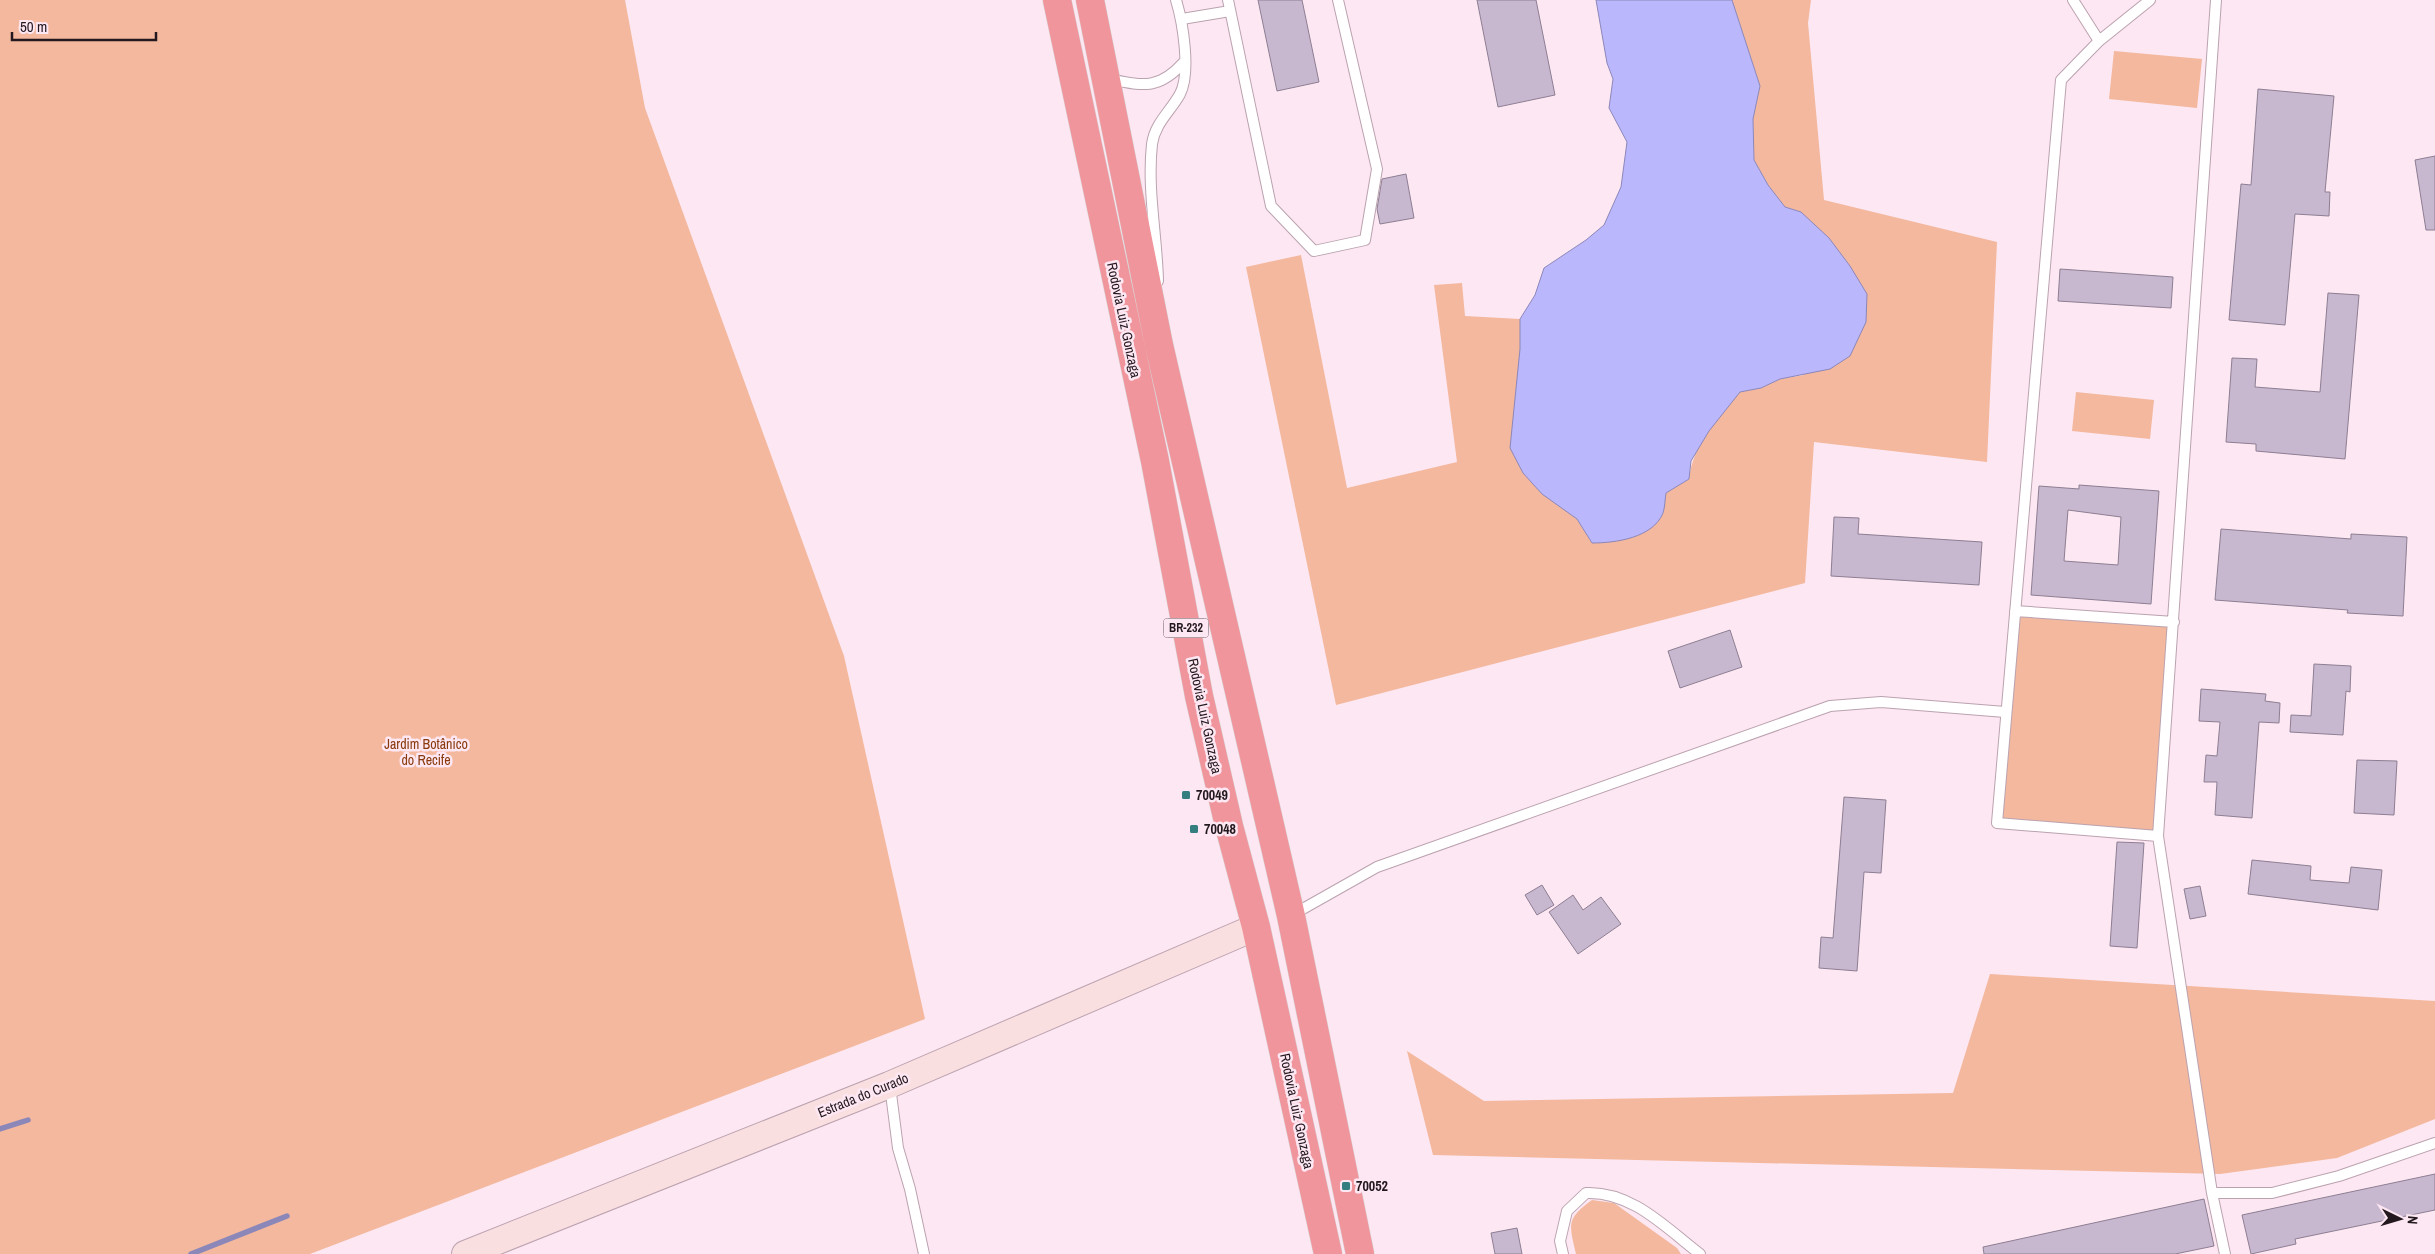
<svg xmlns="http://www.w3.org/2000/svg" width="2435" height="1254" font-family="'Archivo Narrow',sans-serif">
<rect width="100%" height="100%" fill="#fde7f2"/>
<path fill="#f3b89e" d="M0,0H625L645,108L844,656L925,1019L310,1254H0Z
M1732,0H1811L1808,23L1824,200L1997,242L1987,462L1814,442L1805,583L1336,705L1246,267L1301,255L1347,488L1457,462L1434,285L1462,283L1465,316L1520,319V349L1563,507L1577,519L1592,543L1663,514L1666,493L1689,479C1693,445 1717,416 1740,392L1761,388L1780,379L1804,375L1801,212L1785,207L1768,185L1754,160L1753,119L1760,86Z
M2114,51L2202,59L2197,108L2109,99Z
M2076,392L2154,400L2150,439L2072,431Z
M2015,611L2174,622L2158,836L1997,823Z
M1990,974L2435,1001V1119L2337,1158L2220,1174L1433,1155L1407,1051L1484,1101L1953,1093Z
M1592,1200L1614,1203L1677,1248L1681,1254H1576C1569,1224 1566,1219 1592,1200Z"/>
<path fill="#bab7fc" stroke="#8c87b9" d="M1596,0H1732L1760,86L1753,119L1754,160L1768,185L1785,207L1801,212L1829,238L1850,266L1867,294L1866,322L1850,356L1830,369L1780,379L1761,388L1740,392L1709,431L1691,461L1689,479L1666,493C1665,499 1665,507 1663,513C1653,538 1615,543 1592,543L1577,519L1542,494L1523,473L1510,448L1520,349V319L1535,295L1544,268L1586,240L1604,225L1621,187L1627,142L1609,108L1613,79L1607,63Z"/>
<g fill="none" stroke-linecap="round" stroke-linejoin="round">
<path stroke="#8c87b9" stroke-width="5.5" d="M0,1129L28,1120
M191,1254L287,1216"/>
</g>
<path fill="#c8b8cf" stroke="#8d7e93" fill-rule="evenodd" d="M1258,0H1302L1319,82L1277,91Z
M1477,0H1536L1555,95L1498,107Z
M2258,89L2334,96L2325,192H2330L2329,216L2295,214L2285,325L2229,320L2241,184L2251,185Z
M2435,156V230H2426L2415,160Z
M1406,174L1414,218L1380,224L1377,209L1382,179Z
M2060,269L2173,277L2171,308L2058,301Z
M2328,293L2359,295L2345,459L2256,451V444L2226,442L2232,358L2257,359L2255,387L2320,392Z
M2079,485L2159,491L2151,604L2031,595L2039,486L2079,489ZM2068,510L2121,517L2118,565L2064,561Z
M1834,517L1859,518L1858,534L1982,542L1979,585L1831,576Z
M2221,529L2351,539V534L2407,537L2403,616L2347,613L2348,610L2215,600Z
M1730,630L1742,667L1680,688L1668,651Z
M2314,664L2351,666L2350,692L2346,691L2343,735L2290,732L2291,715L2311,716Z
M2201,689L2266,694L2265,701L2280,703L2279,723L2259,722L2252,818L2215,815L2217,782H2204L2206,755L2217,756L2220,722L2199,721Z
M2357,760L2397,761L2394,815L2354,813Z
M1844,797L1886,800L1881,873L1864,872L1857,971L1819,968L1821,937L1833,938Z
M2117,842L2144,843L2137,948L2110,946Z
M2252,860L2311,866L2310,880L2349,883L2351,867L2382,870L2378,910L2248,894Z
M1542,885L1554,905L1537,915L1525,895Z
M2200,886L2206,916L2190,919L2184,889Z
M1573,895L1583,910L1601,897L1621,924L1578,954L1549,912Z
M2435,1174V1210L2295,1239L2296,1244L2251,1254L2242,1215Z
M2204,1199L2214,1246L2175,1254H1984L1983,1247Z
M1517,1228L1522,1254H1495L1491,1233Z"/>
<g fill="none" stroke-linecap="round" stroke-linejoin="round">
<defs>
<path id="lane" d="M1228,0L1271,206L1314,251L1365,240L1377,169L1338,0
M2073,0L2099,41
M2150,0L2099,41L2061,80L1997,823L2158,836L2216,0
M1182,19L1230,11
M1109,79C1144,86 1159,90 1184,62
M1158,281C1157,236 1147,190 1152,144C1155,123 1170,112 1180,94C1191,73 1183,23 1176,0
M2015,611L2174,622
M2158,836L2212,1193L2225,1254
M1292,915L1377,867L1830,706L1881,702L2005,712
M890,1086L898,1148L910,1189L924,1254
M2212,1193H2272L2339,1176L2435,1143
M1563,1254L1560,1241L1567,1211L1586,1193C1632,1191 1666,1228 1700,1254"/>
<path id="secondary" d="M465,1254L889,1085L1256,927"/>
<path id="highway" d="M1057,0L1155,461L1199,696L1229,826L1256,927L1328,1254
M1090,0L1159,345L1291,916L1360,1254"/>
</defs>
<use href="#lane" stroke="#bba2af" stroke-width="12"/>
<use href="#secondary" stroke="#bba2af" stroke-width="28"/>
<use href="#highway" stroke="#d7d5d6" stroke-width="29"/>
<use href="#lane" stroke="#fff" stroke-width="10"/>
<use href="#secondary" stroke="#fadfe1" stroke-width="26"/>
<use href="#highway" stroke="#f0959c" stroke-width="28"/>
</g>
<g fill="#357e80" stroke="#fde7f2" stroke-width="2">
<rect x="1181" y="790" width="10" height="10" rx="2.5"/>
<rect x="1189" y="824" width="10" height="10" rx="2.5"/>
<rect x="1341" y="1181" width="10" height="10" rx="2.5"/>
</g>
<g text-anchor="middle" stroke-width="5" stroke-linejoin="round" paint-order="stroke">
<rect fill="#fde7f2" stroke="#64565d" stroke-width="1" x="1163.5" y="618.5" width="45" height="19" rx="4"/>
<g font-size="12" font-weight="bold" fill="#22181d">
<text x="1186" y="632">BR-232</text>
</g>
<g font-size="14" fill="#22181d" stroke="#fde7f2">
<text transform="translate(1124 320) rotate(78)" y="5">Rodovia Luiz Gonzaga</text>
<text transform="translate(1205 716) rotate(78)" y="5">Rodovia Luiz Gonzaga</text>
<text transform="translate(863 1095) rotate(-22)" y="5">Estrada do Curado</text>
<text transform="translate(1297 1111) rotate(78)" y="5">Rodovia Luiz Gonzaga</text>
</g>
<g font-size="14" fill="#89390b" stroke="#fde7f2">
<text x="426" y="749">Jardim Botânico<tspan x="426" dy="16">do Recife</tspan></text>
</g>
<g font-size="14" font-weight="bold" fill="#22181d" stroke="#fde7f2" text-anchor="start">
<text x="1196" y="800">70049</text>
<text x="1204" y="834">70048</text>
<text x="1356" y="1191">70052</text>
</g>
</g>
<g transform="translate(2400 1219) rotate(95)" stroke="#fde7f2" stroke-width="4" paint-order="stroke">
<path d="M0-4L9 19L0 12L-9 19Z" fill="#22181d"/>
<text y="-8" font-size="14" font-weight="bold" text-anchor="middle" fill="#22181d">N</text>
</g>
<path d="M12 32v8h144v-8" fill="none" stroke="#22181d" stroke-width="2.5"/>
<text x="20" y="32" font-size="15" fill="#22181d" stroke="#fde7f2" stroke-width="4" paint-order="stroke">50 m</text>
</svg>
